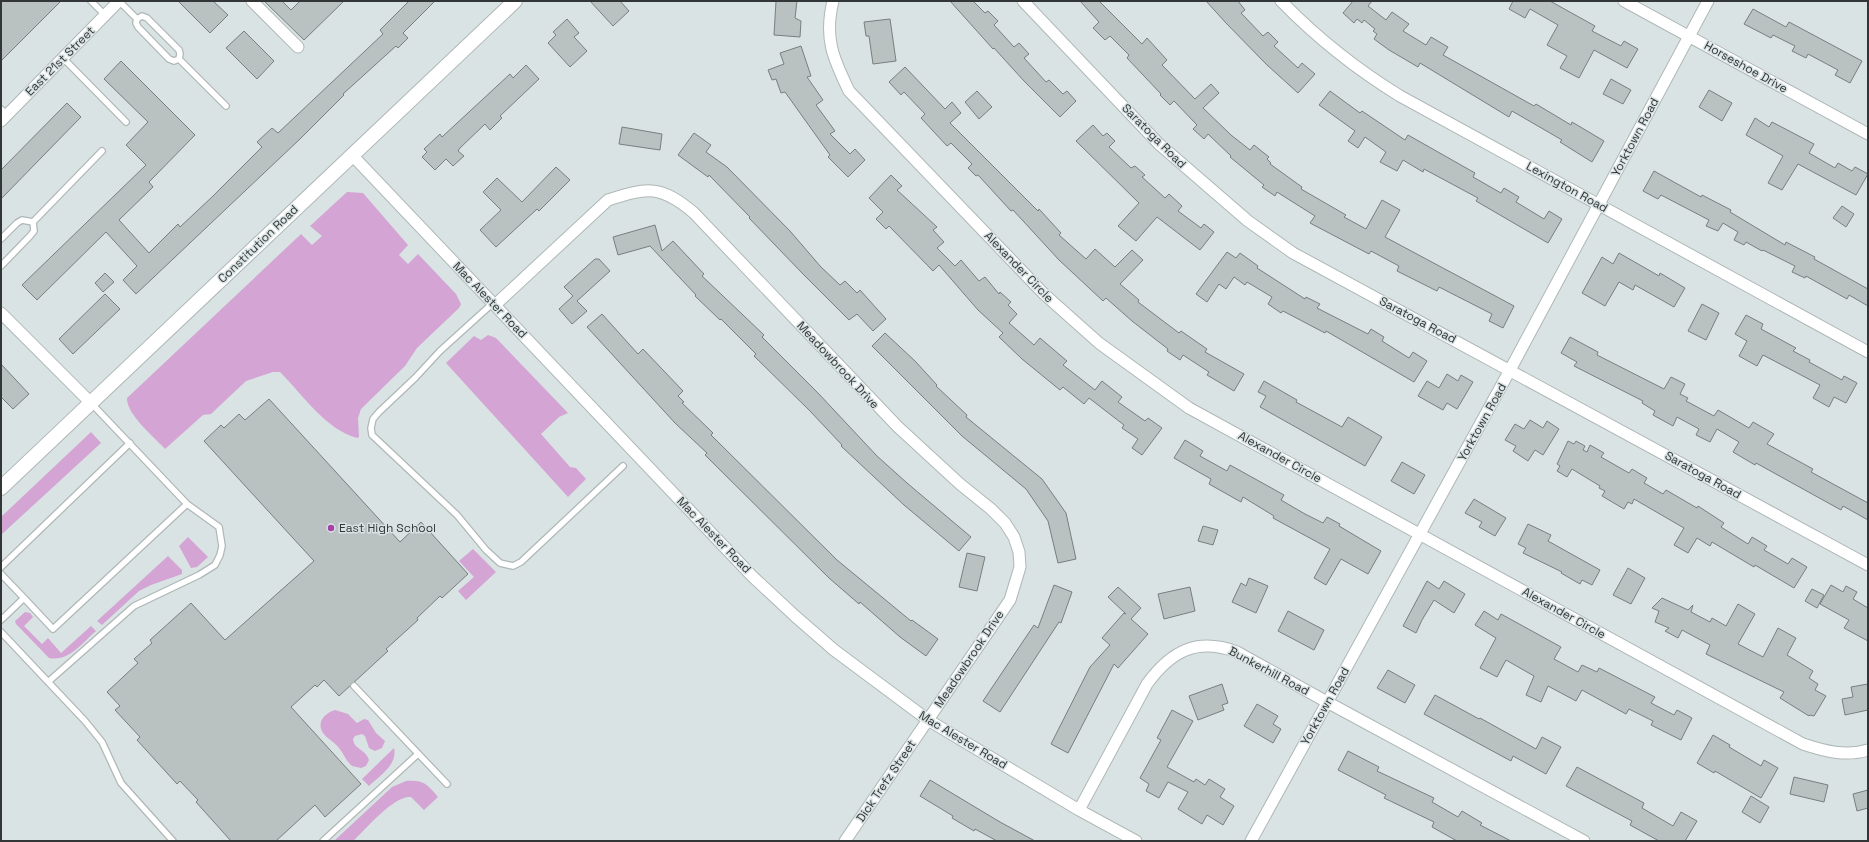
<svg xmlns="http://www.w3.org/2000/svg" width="1869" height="842" font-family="'Space Grotesk',sans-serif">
<rect width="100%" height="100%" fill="#dae3e3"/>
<path fill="#d3a4d4" d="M347,192L363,193L408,245L399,255L408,264L418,254L456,294L461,304L459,308L417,348L405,366L361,409L358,418L359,437L357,438C325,429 303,395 280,372H273L246,381L211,414L203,415L165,449C154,437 126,414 127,398L301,234L312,245L322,236L310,226Z
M488,335L496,338L568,413L559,417L541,434L570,467L576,468L586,479L568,497L446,363L474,336L481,340Z
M91,432L101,443L1,535V517Z
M188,537L208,557L197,567L191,568L179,546Z
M473,549L496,572L466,600L458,591L474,577L459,561Z
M168,556L182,570V574L151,585L139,591L102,625L97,621Z
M25,612L30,613L33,617L24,626L42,644L48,638L61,653L91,626L96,631C82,643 69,662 49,658L16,624L15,621Z
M335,710L348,714L357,723L364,719L368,720L376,733L385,741L382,748L375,751L369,748L365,736L362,734L355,736L353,739C354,750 366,749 369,760L366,766L361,768L352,766C346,761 344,754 339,748C335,742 327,739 323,733C316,722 325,713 335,710Z
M394,748C398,765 379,776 369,786L362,779Z
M406,781C424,780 427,784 438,797L424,810L411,797C394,795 366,829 353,841H334L392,787Z"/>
<path fill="#b9c2c1" stroke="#777f7f" d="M1,1H61L1,61Z
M178,1H213L228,15L210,33Z
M264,1H282L291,10L300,1H344L304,40Z
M409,1H435L403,33L408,38L398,48L396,46L343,94L344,95L300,139L136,294L123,280L137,266L106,232L37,300L22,285L146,165L126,145L148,122L104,79L121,61L195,135L149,182L153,187L119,220L149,253L178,224L180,227L212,197L262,147L257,142L272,128L278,133L383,34L380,30Z
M590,1H620L629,11L613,26Z
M776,1H797L795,18L801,21L800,37L774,35Z
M950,1H973L985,13L988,11L998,21L994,25L1014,47L1019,43L1029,54L1024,58L1046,82L1049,80L1063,94L1067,91L1076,101L1060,117L1024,81L994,48L993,49Z
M1080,1H1099L1142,44L1147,38L1167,60L1162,65L1195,99L1211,84L1219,93L1203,108L1231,135L1250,150L1254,145L1269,157L1267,159L1271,163L1270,164L1302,187L1301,189L1346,215L1344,217L1366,229L1382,200L1400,210L1385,237L1514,306L1503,328L1489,321L1492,314L1439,287L1437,291L1397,271L1399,266L1371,251L1369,254L1310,223L1315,216L1277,192L1275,196L1262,187L1264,185L1230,157L1231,156L1208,134L1204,139L1193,129L1197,125L1174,101L1170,105L1160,95L1161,94L1127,58L1129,55L1110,36L1105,40L1093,28L1099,22Z
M1206,1H1238L1245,10L1241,13L1263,36L1268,32L1278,42L1274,46L1298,68L1302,63L1315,74L1298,93L1266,64L1226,23Z
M1353,1H1372L1368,6L1386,20L1392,12L1409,24L1403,31L1426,45L1431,37L1448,47L1443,55L1534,106L1536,104L1571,125L1572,122L1604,141L1592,162L1560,142L1562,140L1512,111L1509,117L1420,63L1418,67L1389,50L1374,39L1377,34L1373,31L1375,29L1364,20L1362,23L1357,19L1354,23L1343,13Z
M1513,1H1550L1595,26L1592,31L1621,46L1624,41L1638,49L1627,68L1594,50L1579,78L1560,68L1567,56L1547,45L1558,25L1530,9L1525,18L1509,9Z
M1753,9L1786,27L1789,22L1862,61L1850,83L1835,75L1838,70L1808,54L1806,58L1792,51L1795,46L1773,35L1771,38L1744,24Z
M567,19L579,33L574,37L587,51L570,67L548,43L556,35L553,32Z
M890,19L896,61L873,64L869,36H866L864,22Z
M244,31L274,61L257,79L226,48Z
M801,46L811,76L807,77L823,100L816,105L835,131L830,134L850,154L855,149L865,160L848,177L828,157L830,155L785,92L781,93L776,79L772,80L768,70L784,64L780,53Z
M526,65L539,79L500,116L502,118L490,130L485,124L460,148L458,151L464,156L453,166L446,159L435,170L422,157L427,152L424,149L440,134L442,137L510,74L513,78Z
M905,67L945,109L952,102L961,113L950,123L1038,211L1039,209L1061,233L1059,235L1086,259L1095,249L1115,267L1132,250L1143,260L1120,284L1139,300L1138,302L1179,333L1181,331L1207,349L1205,352L1244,374L1234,391L1207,375L1209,372L1183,355L1180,360L1167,351L1168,349L1132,321L1106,298L1103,301L1059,260L1013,210L1011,211L978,175L976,176L968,168L972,164L951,143L947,146L921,118L925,114L904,92L901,95L889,82Z
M1611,79L1631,90L1623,104L1603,94Z
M1709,90L1732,103L1722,121L1699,107Z
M977,91L992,107L979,119L965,102Z
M1330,91L1360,113L1362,111L1405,140L1408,135L1475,173L1473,177L1501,193L1504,188L1519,197L1516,202L1544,219L1549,211L1562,219L1548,243L1476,201L1478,198L1424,169L1423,172L1403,160L1397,171L1380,162L1386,152L1365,137L1358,148L1348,141L1355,131L1319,105Z
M67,103L81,117L1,199V170Z
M1755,118L1769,127L1772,122L1814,144L1809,153L1835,168L1838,163L1852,171L1855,167L1868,174L1856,195L1798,164L1782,190L1768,183L1783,156L1746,135Z
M1093,125L1103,136L1107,133L1115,141L1109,147L1131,168L1135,166L1145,175L1142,177L1165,198L1169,194L1182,206L1178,211L1201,228L1204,224L1214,232L1200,250L1157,217L1136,241L1118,226L1139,203L1076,141Z
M622,127L662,134L660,150L619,144Z
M694,133L711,145L706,152L727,167L790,231L821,267L840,285L845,281L857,293L860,290L886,319L873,331L857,314L849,320L803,274L749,218L750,217L709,175L708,177L678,155Z
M556,167L570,180L539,211L537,209L496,247L480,230L501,210L483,192L497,178L522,202Z
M1654,171L1701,197L1702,195L1731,210L1730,212L1785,245L1786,242L1815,257L1814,259L1868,289V306L1849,295L1847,299L1806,276L1805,278L1792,272L1795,266L1763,250L1762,251L1746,242L1744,245L1734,240L1738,232L1723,223L1718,231L1706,226L1709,220L1661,195L1658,199L1643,191Z
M891,175L902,186L897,190L937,227L933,230L944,242L937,248L955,266L961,260L979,281L985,277L999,294L1000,292L1011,302L1008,305L1017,314L1009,323L1034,345L1040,338L1067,361L1063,365L1095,390L1102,381L1122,397L1118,402L1145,421L1148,418L1162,428L1142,455L1132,448L1138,439L1122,428L1124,425L1089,398L1084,404L1063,387L1060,390L1022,359L999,337L1003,333L978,310L939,265L933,271L889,226L886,229L876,219L883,212L869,198Z
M1842,206L1854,214L1846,227L1833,218Z
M655,225L662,251L673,241L704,274L702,276L764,335L762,337L818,393L877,456L907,483L971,537L959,551L904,505L841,446L842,445L810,411L754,356L756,354L721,319L720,320L695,296L696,295L650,246L618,255L613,237Z
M1227,252L1236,258L1240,253L1258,266L1257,268L1305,299L1306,297L1320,304L1317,308L1368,334L1371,329L1384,337L1382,341L1409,358L1413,352L1427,361L1414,382L1326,331L1325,333L1283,311L1281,313L1268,304L1272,297L1247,282L1245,285L1234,277L1226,289L1219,284L1207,302L1196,294Z
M1619,253L1659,276L1660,273L1685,288L1674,307L1635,285L1633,290L1619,282L1605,306L1582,293L1602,257L1613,264Z
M595,259H599L610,271L577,301L587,311L572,324L559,309L573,296L564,287Z
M105,273L114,282L103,292L95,283Z
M105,294L120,309L73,354L59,339Z
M1702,304L1719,313L1706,340L1688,331Z
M602,314L638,354L643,349L683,391L678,396L684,402L682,403L713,433L711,435L837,560L911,621L912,620L938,639L926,656L900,637L860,602L859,604L829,578L705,455L707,453L675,423L587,327Z
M1746,315L1763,324L1761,329L1796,348L1793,351L1810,360L1809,362L1842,380L1844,376L1857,383L1846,403L1834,397L1829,407L1813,398L1820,385L1763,355L1757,366L1739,356L1747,341L1735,334Z
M885,333L915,361L937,385L936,386L967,415L966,417L1042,479L1066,513L1076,559L1058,563L1048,521L1026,489L962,436L872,346Z
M1570,337L1598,352L1597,355L1664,389L1671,377L1685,384L1680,394L1688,398L1686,401L1714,416L1718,410L1749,428L1753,422L1774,434L1767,444L1813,469L1811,472L1868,503V520L1843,506L1841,510L1756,463L1755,465L1733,452L1739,442L1717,429L1710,442L1696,435L1699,429L1677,417L1673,426L1653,415L1655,411L1642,403L1643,401L1574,366L1577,362L1561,353Z
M1,364L29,394L13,409L1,397Z
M1447,374L1458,381L1461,375L1473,382L1457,409L1447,403L1443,410L1418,396L1427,381L1439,388Z
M1264,381L1297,400L1296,402L1342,427L1348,417L1382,437L1365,466L1260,407L1266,396L1258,392Z
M269,399L400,542L421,522L468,574L442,598L440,596L417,618L418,620L386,649L388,651L339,696L324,680L317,687L315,685L291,707L361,784L325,817L315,805L276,841H231L196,802L198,800L180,781L177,784L137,740L140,737L115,710L120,706L107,692L138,663L134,659L152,643L150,640L191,603L225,640L314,561L204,441L221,425L224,428L239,414L245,420Z
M1530,420L1543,428L1547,421L1559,429L1543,455L1535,450L1528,461L1513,451L1516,446L1505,440L1515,424L1524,429Z
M1185,440L1203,451L1200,456L1227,471L1230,465L1284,495L1281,500L1305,514L1323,523L1327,517L1340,524L1339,526L1381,551L1368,574L1341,559L1326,585L1314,578L1330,549L1273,518L1274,516L1243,497L1241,502L1209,484L1211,479L1174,458Z
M1568,441L1574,444L1576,441L1585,446L1583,450L1587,452L1590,445L1604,453L1601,457L1629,473L1632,469L1647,478L1644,483L1663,494L1666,490L1697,508L1698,506L1724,523L1721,527L1748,544L1752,537L1767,546L1764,550L1788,564L1792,558L1807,567L1794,588L1755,565L1754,567L1712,542L1710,546L1697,538L1688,553L1674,545L1684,528L1634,499L1632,504L1628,502L1624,509L1602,496L1605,491L1599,488L1600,486L1572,469L1567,477L1557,471L1560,466L1557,464Z
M1402,462L1425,475L1414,494L1391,481Z
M1474,499L1506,518L1495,536L1479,527L1482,522L1465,513Z
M1528,524L1551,535L1548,541L1600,570L1592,585L1582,580L1580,584L1561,573L1562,572L1523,553L1526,548L1518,544Z
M1203,526L1218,530L1213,545L1198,541Z
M967,553L985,557L977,591L959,587Z
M1628,568L1645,578L1631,604L1613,595Z
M1249,578L1268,586L1256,613L1232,602L1241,583L1246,586Z
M1427,581L1439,589L1444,581L1465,594L1454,613L1434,600L1422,620L1416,633L1403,626Z
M1054,585L1072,592L1061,623L1059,622L1000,712L983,701L1034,625L1038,628Z
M1831,585L1843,592L1846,586L1857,592L1853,599L1868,608V641L1844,628L1849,620L1820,604Z
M1118,587L1141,608L1131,619L1148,634L1118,668L1114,664L1068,753L1051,744L1090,667L1110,645L1102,638L1124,613L1126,614L1108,597Z
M1190,587L1195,611L1164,619L1158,594Z
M1812,589L1824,595L1817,608L1805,601Z
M1662,598L1688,610L1693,605L1691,612L1710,622L1712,618L1726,626L1738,604L1755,614L1738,644L1763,657L1778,628L1796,638L1787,655L1813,671L1809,678L1818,684L1815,690L1826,696L1814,716L1810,715L1809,716L1780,698L1784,692L1706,654L1710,645L1682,630L1678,638L1665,631L1669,628L1655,622L1659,611L1652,608Z
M1288,611L1324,630L1314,650L1278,631Z
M1484,611L1498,620L1501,614L1561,647L1554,659L1578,672L1582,665L1597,672L1599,668L1655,697L1651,703L1674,715L1677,710L1692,718L1681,740L1651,725L1653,721L1629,709L1626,714L1582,690L1576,701L1548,686L1541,702L1526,695L1534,676L1506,660L1497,677L1480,668L1496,638L1475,625Z
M1388,670L1415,685L1405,703L1377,688Z
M1222,684L1228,703L1222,705L1224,710L1198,720L1189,696Z
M1868,684V710L1845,715L1842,699L1853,697L1851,687Z
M1435,695L1479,719L1480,718L1536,749L1542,737L1561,747L1546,774L1513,756L1511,761L1424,714Z
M1257,704L1278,716L1273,724L1281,729L1273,743L1244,726Z
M1172,710L1193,721L1167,767L1194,782L1196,779L1205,785L1209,779L1225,789L1220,797L1234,806L1223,825L1207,815L1202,824L1178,809L1188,792L1168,782L1159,798L1146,791L1149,784L1140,778L1161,740L1157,738Z
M1713,735L1730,745L1729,747L1761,766L1764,760L1778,768L1761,798L1715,771L1714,773L1697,763Z
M1348,751L1379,767L1377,771L1434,798L1432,802L1458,817L1462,811L1482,823L1480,825L1511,841H1457L1432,827L1434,822L1384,798L1386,795L1338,770Z
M1577,767L1644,803L1642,808L1673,826L1681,812L1697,821L1685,841H1659L1630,825L1632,821L1566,786Z
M1794,777L1828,785L1824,802L1790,794Z
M930,780L1000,822L1035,841H997L975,829L974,831L952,818L953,816L920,796Z
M1868,790V808L1857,811L1853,794Z
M1751,796L1769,807L1760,823L1742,812Z"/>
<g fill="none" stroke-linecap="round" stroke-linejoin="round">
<defs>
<path id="service" d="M91,1L105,15
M119,1L137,19
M137,19L142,16L147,18L179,50L180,54L179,59
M137,19L136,23L138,27L169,59L174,61L179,59
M63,58L126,122
M179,59L226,106
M1,109L7,115
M33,222L102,151
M1,239L17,223L22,220L33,222
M1,266L30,236L34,231L33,222
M493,303L440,351L415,378L379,412L373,419L371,428L372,435L457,515L486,550L500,563L513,566L521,562L623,466
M1,567L130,443
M1,574L24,598
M1,620L24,598L53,629L187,504L91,403
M1,632L85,721L102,742L121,783L173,841
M48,682L134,606L199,575L215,565L220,555L222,546L219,527L187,504
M354,686L447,784
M323,841L418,754"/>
<path id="minor" d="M252,1L298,47
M833,1C824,38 833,58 849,91L1044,294L1099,343L1189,408L1803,744C1824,751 1846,757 1868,750
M1023,1L1159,144L1248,221L1293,253L1868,565
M1281,1C1317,38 1356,69 1400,96L1868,352
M1624,1L1868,134
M1,121L119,1
M352,155L752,576L795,616L834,650L928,720L1079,810L1136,841
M495,305L608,200C648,187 661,185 694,213L898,427L960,484L991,509L1005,523L1014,537L1019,552L1020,567L1010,600L845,841
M1,313L91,403
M1079,810L1147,684C1171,651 1197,637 1237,652L1327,702L1584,841
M1251,841L1510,370L1708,1"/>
<path id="tertiary" d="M1,488L515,1"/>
</defs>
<use href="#service" stroke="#afb7b7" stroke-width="8"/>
<use href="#minor" stroke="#afb7b7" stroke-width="13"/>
<use href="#tertiary" stroke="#afb7b7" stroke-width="16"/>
<use href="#service" stroke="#fff" stroke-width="5.5"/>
<use href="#minor" stroke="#fff" stroke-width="11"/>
<use href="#tertiary" stroke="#fff" stroke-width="14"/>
</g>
<circle fill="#a442a9" stroke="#dae3e3" stroke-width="1.5" cx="331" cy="528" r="4"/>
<g text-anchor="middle" stroke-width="3" stroke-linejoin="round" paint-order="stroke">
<g font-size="12" fill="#323636" stroke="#dae3e3">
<text transform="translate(60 61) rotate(-45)" y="4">East 21st Street</text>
<text transform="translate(1746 67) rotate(29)" y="4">Horseshoe Drive</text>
<text transform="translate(1154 136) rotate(45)" y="4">Saratoga Road</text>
<text transform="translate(1635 137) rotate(-62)" y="4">Yorktown Road</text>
<text transform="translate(1567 187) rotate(29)" y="4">Lexington Road</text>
<text transform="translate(258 244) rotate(-44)" y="4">Constitution Road</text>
<text transform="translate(1019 267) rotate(46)" y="4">Alexander Circle</text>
<text transform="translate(490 300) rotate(46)" y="4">Mac Alester Road</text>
<text transform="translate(1418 320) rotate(28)" y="4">Saratoga Road</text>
<text transform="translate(838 365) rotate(47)" y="4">Meadowbrook Drive</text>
<text transform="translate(1482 422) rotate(-61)" y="4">Yorktown Road</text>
<text transform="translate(1280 457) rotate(29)" y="4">Alexander Circle</text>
<text transform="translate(1703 475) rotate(29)" y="4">Saratoga Road</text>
<text transform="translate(714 535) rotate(46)" y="4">Mac Alester Road</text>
<text transform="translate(1564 613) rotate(29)" y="4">Alexander Circle</text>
<text transform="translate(969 659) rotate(-56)" y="4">Meadowbrook Drive</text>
<text transform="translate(1269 671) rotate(28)" y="4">Bunkerhill Road</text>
<text transform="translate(1325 706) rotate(-61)" y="4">Yorktown Road</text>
<text transform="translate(963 740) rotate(31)" y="4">Mac Alester Road</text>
<text transform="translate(886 781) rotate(-56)" y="4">Dick Trefz Street</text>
</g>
<g font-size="12" fill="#323636" stroke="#dae3e3" text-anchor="start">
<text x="339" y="532">East High School</text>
</g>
</g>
<rect width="1869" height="842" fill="none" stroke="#323636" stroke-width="4"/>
</svg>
